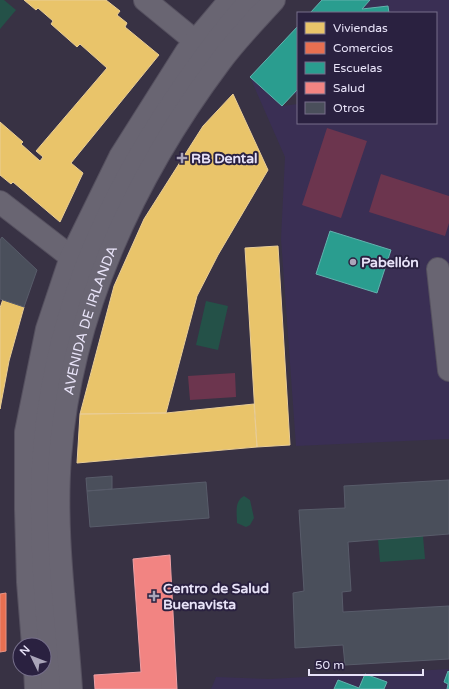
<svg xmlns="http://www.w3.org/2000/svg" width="449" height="689" font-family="'Varela Round',sans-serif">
<rect width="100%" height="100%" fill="#383244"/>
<path fill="#3a2f54" d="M322,0H449V439L296,446L281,239L285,157L250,77L298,26V95L293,94L282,106L298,104V123H436V13H310Z
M449,669V689H211L216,677L270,679Z"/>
<path fill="#6c354e" d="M327,128L367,141L341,218L302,205Z
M381,174L449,196V223L445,236L369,212Z
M235,373L236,397L190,400L188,376Z"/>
<path fill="#245148" d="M0,0H4L16,10L0,29Z
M206,301L228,306L218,350L196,345Z
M244,496L250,500L254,518L250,525L246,527L237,523C237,514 234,501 244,496Z
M423,536L425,559L380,562L378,539Z"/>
<path fill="#e9c46a" stroke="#e9cd95" d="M24,0H106L120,11L117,15L127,23L125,27L159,55L71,163L83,173L60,222L13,182L11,184L0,175V122L23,142L21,144L40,161L43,157L36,151L107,68L80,44L77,47L51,24L53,21L38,8L36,10Z
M233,94L268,170L218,255L197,296L166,413L80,414L114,286L144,219L203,126Z
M278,246L290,445L257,447L245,248Z
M3,299L24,307L9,361L0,409V308Z
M254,404L257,447L77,463L80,414L166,413Z"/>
<path fill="#e76f51" stroke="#e79283" d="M6,593V651L0,652V594Z"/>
<path fill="#2a9d8f" stroke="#63b2ae" d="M322,0H370L362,9L388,6L389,13H310Z
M298,26V89L282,106L250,77Z
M330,231L391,250L377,293L316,274Z
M448,671L449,672V689H447L448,684L444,682Z
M365,674L387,682L384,689H334L338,680L359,688Z"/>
<path fill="#f28482" stroke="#efa0a5" d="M170,555L177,689H95L94,675L141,672L133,559Z"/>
<path fill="#4a4f5b" stroke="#585c6a" d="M2,237L37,270L24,307L0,299V240Z
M112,476V489L87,491L86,478Z
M449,480V534L348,542L351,591L342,592L343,612L449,606V659L345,665L343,645L295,648L293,593L304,591L299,510L345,508L344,486Z
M206,482L209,518L90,527L87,491Z"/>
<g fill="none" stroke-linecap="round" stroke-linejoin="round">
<defs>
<g id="minor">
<path d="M145,0L195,41"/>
<path d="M0,202L71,257"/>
<path d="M438,269L449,370"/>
<path d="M33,645L28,582L26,509V432L47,329L71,257L120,157L187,51L230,0"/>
<path d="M35,669L36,689"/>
<path d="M53,689C47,615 39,540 43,465C51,329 100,210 176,98C199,64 223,30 251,0"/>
<path id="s1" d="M71,689C66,612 54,534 60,457C71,313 134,177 220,62C236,40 256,20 274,0"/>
</g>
</defs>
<use href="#minor" stroke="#55505f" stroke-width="24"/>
<use href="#minor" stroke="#696572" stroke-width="22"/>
</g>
<g fill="#aaa5b9" stroke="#2a2140" stroke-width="1.5">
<path d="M180 152h4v4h4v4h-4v4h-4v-4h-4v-4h4z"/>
<circle cx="353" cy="262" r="4"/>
<path d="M152 590h4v4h4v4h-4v4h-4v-4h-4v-4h4z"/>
</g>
<g text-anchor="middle" stroke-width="4" stroke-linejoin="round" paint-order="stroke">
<g font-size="14" font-weight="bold" fill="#e8e3f8" stroke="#2a2140" text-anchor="start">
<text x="191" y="163">RB Dental</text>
<text x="361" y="267">Pabellón</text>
<text x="163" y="593">Centro de Salud<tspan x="163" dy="16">Buenavista</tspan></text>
</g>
<g font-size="14" fill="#e8e3f8" stroke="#2a2140">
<text dy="5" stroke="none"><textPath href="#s1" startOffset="373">AVENIDA DE IRLANDA</textPath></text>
</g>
</g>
<rect x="297" y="12" width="140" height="112" fill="#2a2140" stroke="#766f8a"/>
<rect x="305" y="22" width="20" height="12" fill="#e9c46a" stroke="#766f8a"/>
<text x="333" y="32" font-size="12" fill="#e8e3f8">Viviendas</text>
<rect x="305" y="42" width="20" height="12" fill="#e76f51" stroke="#766f8a"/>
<text x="333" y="52" font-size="12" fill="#e8e3f8">Comercios</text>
<rect x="305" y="62" width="20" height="12" fill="#2a9d8f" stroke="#766f8a"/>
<text x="333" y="72" font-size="12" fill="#e8e3f8">Escuelas</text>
<rect x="305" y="82" width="20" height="12" fill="#f28482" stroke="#766f8a"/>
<text x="333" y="92" font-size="12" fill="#e8e3f8">Salud</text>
<rect x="305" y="102" width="20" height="12" fill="#4a4f5b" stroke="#766f8a"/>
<text x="333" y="112" font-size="12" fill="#e8e3f8">Otros</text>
<g transform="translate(32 657) rotate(313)"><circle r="19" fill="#2a2140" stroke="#766f8a"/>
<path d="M0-3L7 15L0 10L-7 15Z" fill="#aaa5b9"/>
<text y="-6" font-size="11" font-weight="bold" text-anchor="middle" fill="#e8e3f8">N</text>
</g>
<path d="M309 669v6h114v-6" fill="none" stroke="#e8e3f8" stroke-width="2"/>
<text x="315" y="669" font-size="12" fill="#e8e3f8" stroke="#2a2140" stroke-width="3" paint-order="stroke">50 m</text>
</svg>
